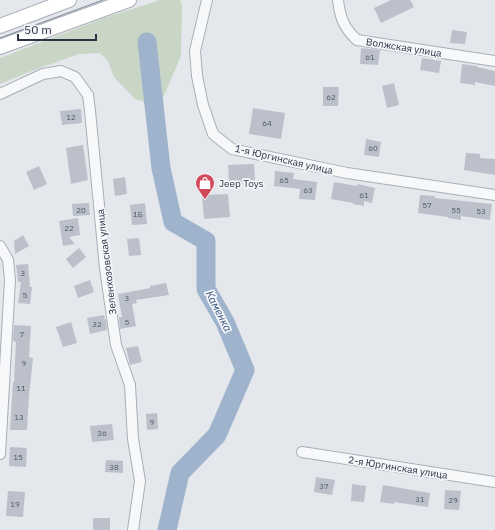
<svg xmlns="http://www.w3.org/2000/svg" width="495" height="530" font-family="'IBM Plex Sans',sans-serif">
<rect width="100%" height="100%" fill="#e4e7ec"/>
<path fill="#c9d6c5" d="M160,0H180L182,4L181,56L162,100L149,103L135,99L114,77L108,61L100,53L79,54L34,70L0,84V58L104,18Z"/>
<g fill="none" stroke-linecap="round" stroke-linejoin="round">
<path stroke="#9fb4cc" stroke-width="19" d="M147,42L161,168L173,222L206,241V289L225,322L245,370L217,435L180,473L167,530"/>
</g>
<path fill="#bbc0ca" d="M391,0H410L414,7L381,23L374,8Z
M452,30L467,32L465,44L450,43Z
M361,48L380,50L378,65L360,64Z
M422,58L441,61L439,73L420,70Z
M462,64L477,66V67L495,71V86L475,82V85L460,83Z
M394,83L399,105L387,108L382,86Z
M323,87H339L338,106H323Z
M253,108L285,113L281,139L249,134Z
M81,109L82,123L62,125L60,111Z
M366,139L381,142L379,157L364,155Z
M83,145L88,180L71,184L66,148Z
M466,153L480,154V158L495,159V175L464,170Z
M254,164L255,182L229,184L228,165Z
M39,166L47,184L34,190L26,172Z
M275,171L294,173L293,179L317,182L315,200L299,199L300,189L274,186Z
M125,177L127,194L115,196L113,179Z
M334,182L357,186V184L375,188L372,203L364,201V206L353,204V203L331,199Z
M228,194L230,217L204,219L202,195Z
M420,195L435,196V198L492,204L490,220L461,216V220L448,218V217L418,213Z
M89,203L90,215L73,216L72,204Z
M145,203L147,224L132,225L130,205Z
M78,218L80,235L69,237L75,244L63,246L59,221Z
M23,235L29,246L15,254L14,241Z
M139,238L141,255L129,256L127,239Z
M79,248L86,257L73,268L66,259Z
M28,264L30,287H32L30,304L18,303L21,282H18L16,265Z
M90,280L94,292L78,298L74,286Z
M166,283L169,295L136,300L137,303L132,304L136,326L120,329L119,317H122L118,294L150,288V286Z
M104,315L105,320H106L107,330L90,334L87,318Z
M71,322L77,343L63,347L56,327Z
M14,325L31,326L29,357L33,358L29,395L27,430H10L13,382H14L16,342L13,341Z
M138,346L142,362L130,365L126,348Z
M157,413L158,429L147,430L146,414Z
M112,424L114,440L92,442L90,426Z
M10,447L27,448L26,467L9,466Z
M106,460L123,461V473L105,472Z
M316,477L335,480L332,495L314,492Z
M352,484L366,486L364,502L351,501Z
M383,485L430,493L428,507L394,502V504L380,502Z
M445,490L461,491L459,510L444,509Z
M8,491L25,492L23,517L6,516Z
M93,518H110V530H93Z"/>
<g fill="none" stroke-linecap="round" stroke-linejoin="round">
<defs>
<path id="minor" d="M207,0L195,51L197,76L203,105L213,134L232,149L347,173L495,195
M338,0C340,18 344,28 357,40L495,61
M0,94L43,74L61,71L75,77L88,95L90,111L105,268L116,345L130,385L133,439L140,481L133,530
M0,246L8,260L10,280L0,454
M302,452L495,482"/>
<path id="secondary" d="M0,26L69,0
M0,47L129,0"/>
</defs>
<use href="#minor" stroke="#a9aeb7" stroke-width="12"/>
<use href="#secondary" stroke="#a9aeb7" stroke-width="16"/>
<use href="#minor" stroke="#f7f8fa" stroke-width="10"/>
<use href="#secondary" stroke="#fff" stroke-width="14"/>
<path stroke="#7d8696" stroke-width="1" d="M0,38L103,0"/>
</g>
<defs>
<symbol id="shop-pin" viewBox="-11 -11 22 30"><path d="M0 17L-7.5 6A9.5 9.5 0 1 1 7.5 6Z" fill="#d1495b" stroke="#f4f6f9"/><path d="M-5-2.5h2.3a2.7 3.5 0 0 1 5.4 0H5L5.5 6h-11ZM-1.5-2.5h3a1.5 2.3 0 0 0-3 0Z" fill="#fff"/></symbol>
</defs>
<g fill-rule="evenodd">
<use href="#shop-pin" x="194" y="172" width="22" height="30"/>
</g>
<g text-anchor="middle" stroke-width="3.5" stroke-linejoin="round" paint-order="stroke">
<g font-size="8" fill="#4f5766">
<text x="370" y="60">61</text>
<text x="331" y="100">62</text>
<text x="71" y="120">12</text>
<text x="267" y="126">64</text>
<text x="373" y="151">60</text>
<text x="284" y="183">65</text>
<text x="308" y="193">63</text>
<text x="364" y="198">61</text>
<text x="427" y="208">57</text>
<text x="81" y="213">20</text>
<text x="456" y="213">55</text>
<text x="481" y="214">53</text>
<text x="138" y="217">1Б</text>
<text x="69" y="231">22</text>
<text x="23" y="276">3</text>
<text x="25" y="298">5</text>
<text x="127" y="301">3</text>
<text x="127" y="325">5</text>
<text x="97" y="327">32</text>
<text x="22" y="337">7</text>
<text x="24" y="366">9</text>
<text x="21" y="391">11</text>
<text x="19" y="420">13</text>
<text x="152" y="425">9</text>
<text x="102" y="436">36</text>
<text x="18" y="460">15</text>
<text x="114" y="470">38</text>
<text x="324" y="489">37</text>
<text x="420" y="502">31</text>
<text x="453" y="503">29</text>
<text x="15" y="507">19</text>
</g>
<g font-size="10" fill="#2b3445" stroke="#f4f6f9">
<text transform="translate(404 47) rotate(9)" y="4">Волжская улица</text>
<text transform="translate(284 159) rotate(13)" y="4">1-я Юргинская улица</text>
<text transform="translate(106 262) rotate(-97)" y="4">Зеленхозовская улица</text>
<text transform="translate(398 467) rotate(9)" y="4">2-я Юргинская улица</text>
</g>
<g font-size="10" fill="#2b3445" stroke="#f4f6f9" text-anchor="start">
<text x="219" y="187">Jeep Toys</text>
</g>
<g font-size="11" font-style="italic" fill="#34527a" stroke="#f4f6f9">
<text transform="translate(219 311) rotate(63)" y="4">Каменка</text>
</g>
</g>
<path d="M18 34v6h78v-6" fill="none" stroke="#2b3445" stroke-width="2"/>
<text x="24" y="34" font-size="12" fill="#2b3445" stroke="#f4f6f9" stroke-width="3" paint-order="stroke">50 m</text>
</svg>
